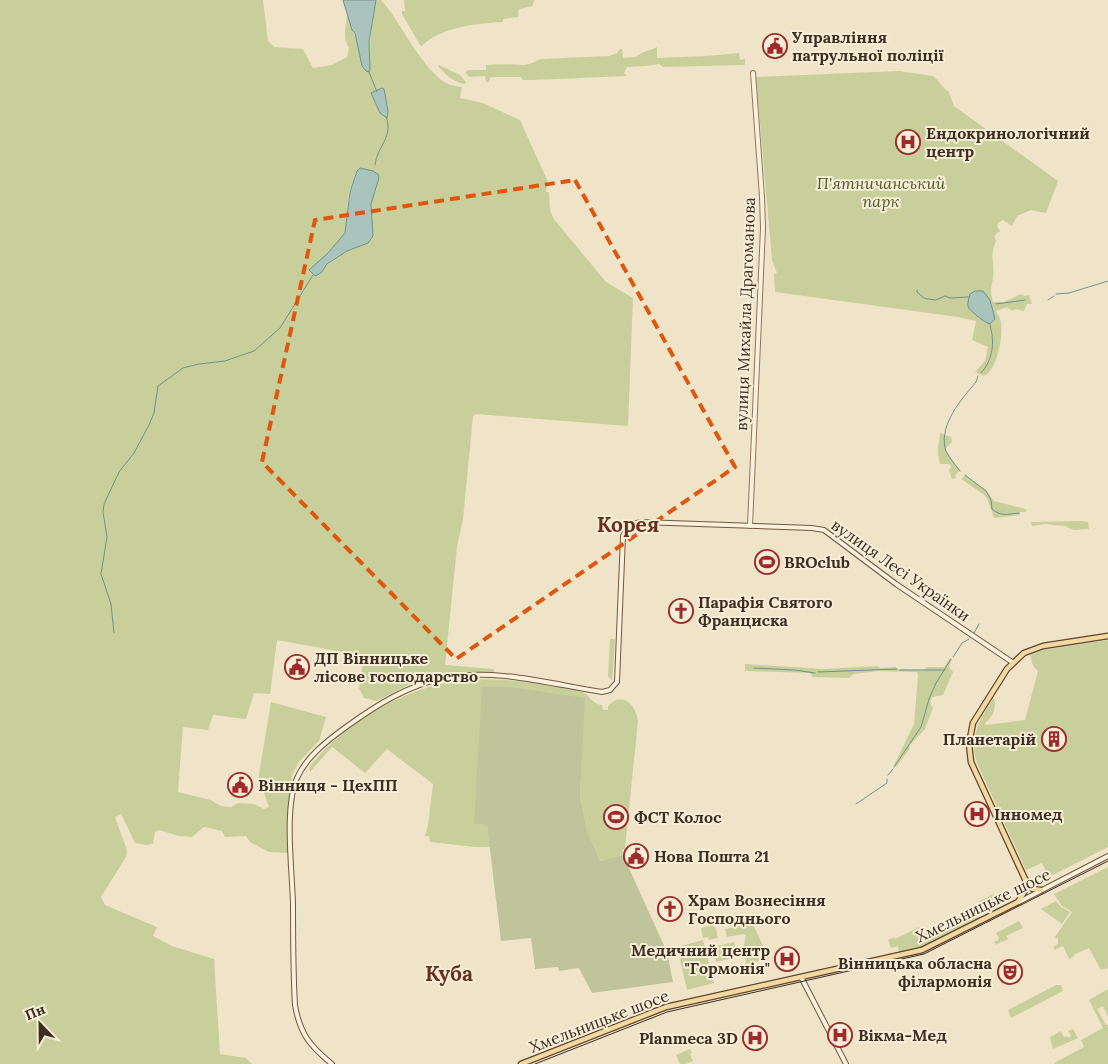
<svg xmlns="http://www.w3.org/2000/svg" width="1108" height="1064" font-family="Lora,serif">
<rect width="100%" height="100%" fill="#f0e4c8"/>
<path fill="#c9cf9b" fill-rule="evenodd" d="M0,0H263L268,41L274,47L303,49L313,68L332,65L347,57L349,48C342,38 346,26 347,15L359,46L362,66L370,69C369,45 371,23 376,0H381C402,23 420,67 446,83C451,86 456,86 462,87L460,98L483,103L520,120L548,182L546,192H549L550,210L553,218L606,282L633,298L628,426L476,414L473,416L463,519L457,547L445,665L494,669V673L445,674V673L412,683L377,701L364,698L359,688L364,656L277,640L270,694L254,693L246,719L213,715L208,730L183,727L178,792L211,800L221,806L231,807L238,803L254,804L264,809L269,807L264,793H260L257,786L271,702L326,717L319,741L298,763L292,775L288,809V853L269,852L250,842L246,836L225,837L222,831L204,827L192,837L179,836L159,830L155,832L153,844L146,845L135,843L121,814L115,817L127,850L126,857L101,897L105,905L157,927L153,936L172,946L214,959L220,1054L246,1058L252,1064H0ZM384,89L387,117L380,113L371,93ZM357,171L379,178L371,204L373,236L358,247L347,251L313,275L310,270L328,253L345,233L349,192Z
M404,0H535L533,2V6L519,9L518,17L503,19V22C479,23 440,27 422,46L420,45L402,14V11H405Z
M657,47V58L706,56L739,53L740,60L745,59V65L663,67L659,64L647,66L627,67L624,73L627,76L532,80H523L521,77H491L488,82H486L485,76L469,77L465,72L468,70H486V65C499,64 511,64 523,65C530,65 535,61 542,59L609,56L617,53L620,49H622L623,58L636,57C642,51 650,51 657,47Z
M439,65L460,75L466,82L465,84C454,83 446,75 438,66Z
M899,71L933,76C940,81 942,88 949,92L954,106L1058,181L1046,213L1031,210L1017,216L1012,226L1003,220L998,223L997,226L1000,231L994,236L996,241C989,256 995,264 993,278C991,289 990,291 993,302H1004L1021,294L1025,296L1029,295L1032,304H1027L1024,311L1015,309L1012,311L1007,307L996,311C998,314 1000,318 1001,322C1003,336 998,369 984,376L975,372L985,361L988,347L972,340L976,321L958,317L775,292L774,274L777,273L772,260L756,77Z
M940,433L951,437L952,442L945,449L960,471L955,475L956,478L952,479L949,470L951,466L949,464H940C936,450 939,446 940,433Z
M965,475L986,490L994,501L1026,509V512H1020V515L994,518L987,498L983,494L961,479Z
M1082,521L1088,522L1089,529L1074,530L1065,526L1045,524L1032,526L1031,522Z
M610,639H615L612,681L608,676Z
M1108,640V847L1049,877L1042,863L1026,870L977,763C969,738 979,720 993,699L995,700C995,710 994,716 985,723L986,725L1025,720L1038,671L1033,666L1030,655L1043,650Z
M950,658L952,660L949,667L953,672L943,695L932,697L930,703L933,708L925,729L910,745L909,750L896,767L894,765L914,724L918,675L917,672L878,671L854,674L849,678L813,677L810,673L745,671V664L824,669L877,666L881,668L896,667L897,669L924,670L927,667H944Z
M468,679C500,679 549,682 580,691C590,694 590,703 602,705L603,710H608V706C610,704 612,702 614,701C628,694 637,711 638,721L625,848L622,850L623,855L600,861L587,830L580,796L584,699L474,824L487,825L490,847H475L430,842L429,836H425L428,825L433,784L387,749L365,773L332,747L310,772L309,767C348,720 406,686 468,679Z
M1108,867V968L1101,970L1089,948L1075,954L1074,956L1069,959L1063,946L1055,950L1053,947L1058,944V939L1055,937L1072,912L1062,906L1054,894Z
M994,894L999,905L984,912L979,901Z
M1056,901L1061,907L1070,912L1062,924L1041,909Z
M976,916L980,918L923,947L899,953L898,946L891,948L888,940L894,937L895,939L919,927L922,935L934,929L937,936Z
M1019,921L1023,928L1006,936L1009,939L1002,942L999,938L1001,942L996,945L994,941H997L999,938L996,933Z
M753,924L769,959L746,964L744,945L746,935L743,934L727,937L725,929Z
M713,925L716,929L718,938L709,940L708,937L703,938L701,928Z
M703,940L714,983L687,990L677,947Z
M734,942L738,957L716,962L713,947Z
M1056,985H1061L1063,991L1011,1018L1008,1010Z
M1108,989V1017L1103,1006L1097,1009L1106,1025H1108V1064H1055L1054,1063L1084,1047L1081,1040L1103,1028L1089,1000Z
M1073,1029L1078,1038L1053,1049L1050,1037L1061,1031L1064,1037L1067,1036L1069,1038L1071,1036L1068,1031Z
M690,1049L692,1053L690,1054L693,1061L686,1064H680L676,1055Z"/>
<path fill="#bfc49a" d="M482,687H510L585,698L580,796L587,830L600,861L623,855L667,952L673,982L592,993L579,968L559,971L558,967L535,969L531,938L501,941L487,825L474,824Z"/>
<path fill="#a9c4bc" stroke="#6f938a" d="M343,0H376L369,42L370,69L369,72L366,71L362,66L355,33L352,30Z
M382,88L384,89L388,111L387,118L380,113L371,93Z
M360,168L373,171L378,174L379,178L371,204L373,236L368,243L347,251L327,264L321,273L315,276L309,270L328,253L345,233L350,192L357,171Z
M975,291H983L990,300L995,319L990,324C984,322 981,319 976,315C967,307 966,308 970,294Z"/>
<g fill="none" stroke-linecap="round" stroke-linejoin="round">
<path stroke="#6f938a" stroke-width="1" d="M369,72L377,92
M375,165C377,146 394,137 386,117
M917,290V292L924,298L928,299L936,300L945,296L950,298L969,297
M1056,294L1069,293L1108,281
M1048,300L1054,296
M996,304L1025,300
M981,373C993,360 995,342 990,325
M960,471C956,465 947,456 945,448C940,423 961,400 976,382L978,376
M965,475L986,491L991,500L992,509C1001,517 1008,514 1019,513
M114,633L111,604L101,574L107,537L103,512L104,504L119,472L134,453L149,425L154,413L158,386L183,368L199,364L225,361L254,351L280,328L313,275
M974,633L979,624
M953,657L962,643L969,639
M754,668L794,670L815,673
M900,670H945
M818,672L897,669
M894,767L921,727L929,699L936,683L951,659
M888,775L893,769
M856,804L887,783V779"/>
<defs>
<path id="tertiary" d="M750,526L763,228L762,197L753,73"/>
<path id="secondary" d="M1019,902L1108,856
M801,977L846,1064
M332,1064C310,1046 300,1034 295,1005C293,971 293,937 293,903C292,869 284,808 297,778C306,757 328,740 346,727C375,706 408,685 444,678C496,668 551,684 602,692L610,690L617,682L623,536L629,525L641,522L812,528L824,530L896,584L1012,662"/>
<path id="primary" d="M1041,890L1033,889L1025,879L971,762L969,744L973,723L1007,669L1024,653L1043,646L1108,636
M521,1064L666,1007L922,950L1018,902L1026,889L1025,879"/>
</defs>
<use href="#tertiary" stroke="#8d765c" stroke-width="6"/>
<use href="#secondary" stroke="#6f573f" stroke-width="6"/>
<use href="#primary" stroke="#5b4430" stroke-width="7"/>
<use href="#tertiary" stroke="#faf1dc" stroke-width="4"/>
<use href="#secondary" stroke="#faf1dc" stroke-width="4"/>
<use href="#primary" stroke="#f3d9a0" stroke-width="4.5"/>
<path stroke="#3d2e20" stroke-width="1" d="M535,1064L667,1012L924,954L1108,861"/>
</g>
<path fill="none" stroke="#df570d" stroke-width="4" stroke-dasharray="10 6" stroke-linejoin="round" d="M575,180L735,467L456,659L262,462L315,220Z"/>
<defs>
<symbol id="civic-ring" viewBox="-11 -11 22 22"><circle r="9.5" fill="#f7eed8" stroke="#9e2a2b" stroke-width="1.5"/><path d="M-.6-6.5H3V-4.5H.6V-3L4-1V1h2V6H-6V1h2V-1L-.6-3ZM-1.2 2.5V6h2.4V2.5Z" fill="#9e2a2b"/></symbol>
<symbol id="hospital-ring" viewBox="-11 -11 22 22"><circle r="9.5" fill="#f7eed8" stroke="#9e2a2b" stroke-width="1.5"/><path d="M-5-5h3v3.5h4V-5h3V5h-3V1.5h-4V5h-3Z" fill="#9e2a2b"/></symbol>
<symbol id="stadium-ring" viewBox="-11 -11 22 22"><circle r="9.5" fill="#f7eed8" stroke="#9e2a2b" stroke-width="1.5"/><path d="M0-5a6.5 5 0 1 0 0 10a6.5 5 0 1 0 0-10ZM-3.5-1.8h7v3.6h-7Z" fill="#9e2a2b"/></symbol>
<symbol id="church-ring" viewBox="-11 -11 22 22"><circle r="9.5" fill="#f7eed8" stroke="#9e2a2b" stroke-width="1.5"/><path d="M-1.2-6h2.4v3.5h3.3v2.4h-3.3V6h-2.4V-.1h-3.3v-2.4h3.3Z" fill="#9e2a2b"/></symbol>
<symbol id="building-ring" viewBox="-11 -11 22 22"><circle r="9.5" fill="#f7eed8" stroke="#9e2a2b" stroke-width="1.5"/><path d="M-4-6H4V6H1V3H-1V6H-4ZM-2.5-4.3h1.7v1.8h-1.7ZM.8-4.3h1.7v1.8H.8ZM-2.5-1h1.7V.8h-1.7ZM.8-1h1.7V.8H.8Z" fill="#9e2a2b"/></symbol>
<symbol id="theatre-ring" viewBox="-11 -11 22 22"><circle r="9.5" fill="#f7eed8" stroke="#9e2a2b" stroke-width="1.5"/><path d="M-5-5.5Q0-4 5-5.5V0Q5 5 0 6Q-5 5-5 0ZM-3.3-2.5H-1v1.5H-3.3ZM1-2.5H3.3v1.5H1ZM-2.8 1Q0 5.5 2.8 1Z" fill="#9e2a2b"/></symbol>
</defs>
<g fill-rule="evenodd">
<use href="#civic-ring" x="761" y="32" width="28" height="28"/>
<use href="#hospital-ring" x="894" y="128" width="28" height="28"/>
<use href="#stadium-ring" x="753" y="548" width="28" height="28"/>
<use href="#church-ring" x="667" y="597" width="28" height="28"/>
<use href="#civic-ring" x="283" y="653" width="28" height="28"/>
<use href="#building-ring" x="1040" y="725" width="28" height="28"/>
<use href="#civic-ring" x="226" y="771" width="28" height="28"/>
<use href="#hospital-ring" x="963" y="800" width="28" height="28"/>
<use href="#stadium-ring" x="602" y="803" width="28" height="28"/>
<use href="#civic-ring" x="622" y="842" width="28" height="28"/>
<use href="#church-ring" x="656" y="895" width="28" height="28"/>
<use href="#hospital-ring" x="773" y="945" width="28" height="28"/>
<use href="#theatre-ring" x="996" y="958" width="28" height="28"/>
<use href="#hospital-ring" x="826" y="1021" width="28" height="28"/>
<use href="#hospital-ring" x="741" y="1024" width="28" height="28"/>
</g>
<g text-anchor="middle" stroke-width="4" stroke-linejoin="round" paint-order="stroke">
<g font-size="16" font-weight="bold" fill="#3d2e20" stroke="#f7eed8" text-anchor="start">
<text x="792" y="43">Управління<tspan x="792" dy="18">патрульної поліції</tspan></text>
<text x="926" y="139">Ендокринологічний<tspan x="926" dy="18">центр</tspan></text>
<text x="784" y="568">BROclub</text>
<text x="698" y="608">Парафія Святого<tspan x="698" dy="18">Франциска</tspan></text>
<text x="314" y="664">ДП Вінницьке<tspan x="314" dy="18">лісове господарство</tspan></text>
<text x="1036" y="745" text-anchor="end">Планетарій</text>
<text x="258" y="791">Вінниця - ЦехПП</text>
<text x="994" y="820">Інномед</text>
<text x="634" y="823">ФСТ Колос</text>
<text x="654" y="862">Нова Пошта 21</text>
<text x="688" y="906">Храм Вознесіння<tspan x="688" dy="18">Господнього</tspan></text>
<text x="770" y="956" text-anchor="end">Медичний центр<tspan x="770" dy="18">"Гормонія"</tspan></text>
<text x="992" y="969" text-anchor="end">Вінницька обласна<tspan x="992" dy="18">філармонія</tspan></text>
<text x="858" y="1041">Вікма-Мед</text>
<text x="738" y="1044" text-anchor="end">Planmeca 3D</text>
</g>
<g font-size="16" font-style="italic" fill="#4d5a26" stroke="#f7eed8">
<text x="881" y="189">П'ятничанський<tspan x="881" dy="18">парк</tspan></text>
</g>
<g font-size="16" fill="#3d2e20" stroke="#f7eed8">
<text transform="translate(745 314) rotate(-88)" y="6">вулиця Михайла Драгоманова</text>
<text transform="translate(901 570) rotate(35)" y="6">вулиця Лесі Українки</text>
<text transform="translate(983 905) rotate(-26)" y="6">Хмельницьке шосе</text>
<text transform="translate(599 1021) rotate(-21)" y="6">Хмельницьке шосе</text>
</g>
<g font-size="21" font-weight="bold" fill="#6b2e1e" stroke="#f7eed8">
<text x="628" y="532">Корея</text>
<text x="449" y="981">Куба</text>
</g>
</g>
<g transform="translate(40 1024) rotate(338)" stroke="#f7eed8" stroke-width="4" paint-order="stroke">
<path d="M0-4L9 19L0 12L-9 19Z" fill="#3d2e20"/>
<text y="-8" font-size="14" font-weight="bold" text-anchor="middle" fill="#3d2e20">Пн</text>
</g>
</svg>
